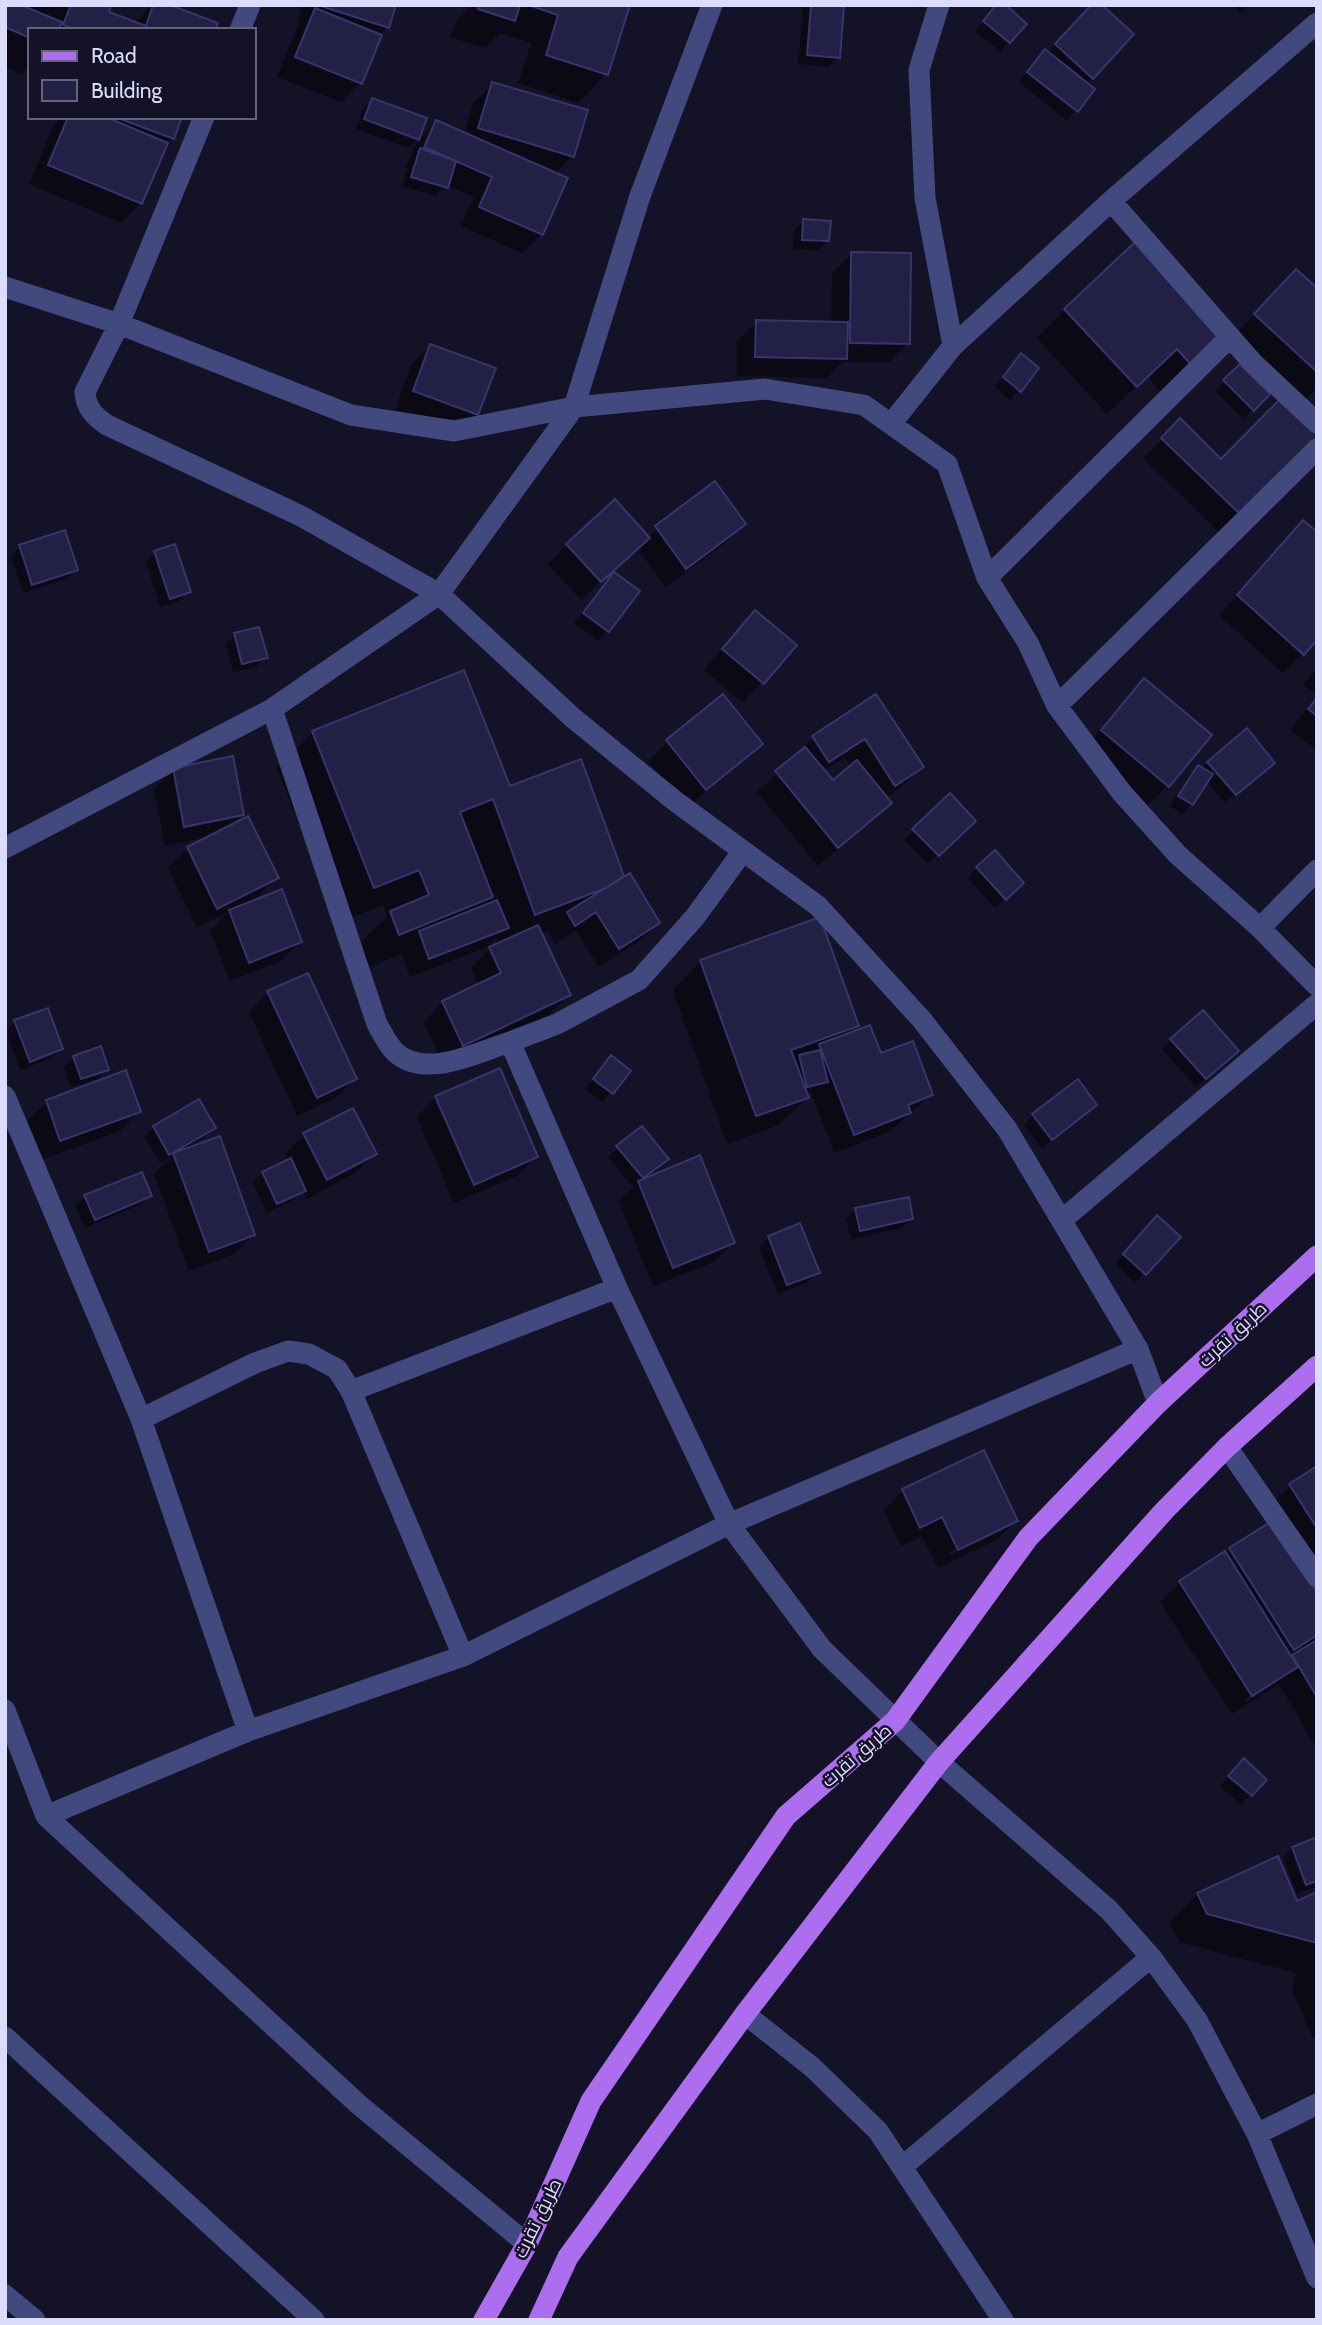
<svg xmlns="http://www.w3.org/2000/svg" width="1322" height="2325" font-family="Cabin,Cairo,sans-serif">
<rect width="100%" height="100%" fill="#131226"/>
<path fill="#0007" fill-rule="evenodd" d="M5,5H110L107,13L134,24L152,5H165L213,30H30V66L22,74L5,67Z
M302,5H394L388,27L380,34L360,83L341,102L277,77L296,29L300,25L297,24Z
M472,5H628L606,74L578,103L518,83L531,43L500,33L485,48L450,37L456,21Z
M803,5H842L838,57L828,67L798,64Z
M1234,5H1249L1241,13Z
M991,12L1025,24L1000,52L975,31Z
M1077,21L1131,34L1086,84L1076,110L1067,120L1019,82L1036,61L1047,53Z
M493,84L572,156L555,174L542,234L522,253L461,226L474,197L447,185L436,196L402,186L408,168L406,167L417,141L437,122L464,134L473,103Z
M372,100L418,139L408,148L356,129L363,109Z
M62,117H180L172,138L165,145L141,203L121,223L29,184L54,125Z
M803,221L828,241L818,250L793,249L794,231Z
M851,254L908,343L889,362H843L826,378L737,376V341L757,322L831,323L832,273Z
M1277,291H1317V388L1306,399L1236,334Z
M1065,310L1222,339L1164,395L1147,376L1107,414L1037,338Z
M431,346L477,414L457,433L395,410L411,365Z
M1012,365L1037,369L1010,400L995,387Z
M1240,366L1267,394L1243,419L1215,391Z
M1180,421L1221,462L1317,431L1223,536L1143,458Z
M714,484L744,524L724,544L666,587L637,548L581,600L548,564L567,545L647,537Z
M1303,522L1317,638L1283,673L1219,615Z
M20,546L76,570L67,579L23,593L11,556Z
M155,553L189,591L179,601L160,607L146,562Z
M615,574L638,592L598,641L574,623Z
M755,612L794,645L743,703L704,670Z
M235,635L266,657L256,667L233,672L226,644Z
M1317,667V695L1303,685Z
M1145,680L1210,735L1167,786L1148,805L1083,751L1125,700Z
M876,696L922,767L902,786L886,797L890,803L871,822L818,866L757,792L795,758L813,737ZM845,757L851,767L833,782L823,771Z
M1317,697V750L1290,730Z
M313,732L509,788L622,876L615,883L658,923L638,942L599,967L576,930L555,944L548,931L541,934L568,995L549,1015L443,1064L424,1022L443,1002L479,986L471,968L490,949L498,945L495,939L487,947L410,977L401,954L363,970L355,948L388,916L383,905L338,923L277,768Z
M667,742L760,743L741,763L686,808L648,761Z
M1208,763L1263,772L1225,803L1206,781L1192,804L1182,814L1170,806L1189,776L1199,767L1202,769Z
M174,770L242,815L231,826L276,878L251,903L300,941L281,961L230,981L210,931L229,912L197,927L168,868L188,848L208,837L165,846L154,789Z
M950,795L973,821L928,864L904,840Z
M977,868L1013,892L995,908L968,878Z
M701,961L857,1025L846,1036L880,1055L931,1095L889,1132L834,1153L811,1092L805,1094L807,1097L778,1125L727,1144L673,990Z
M268,993L355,1079L335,1098L297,1116L249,1012Z
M15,1022L61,1049L52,1058L20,1070L6,1031Z
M1171,1040L1227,1060L1196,1087L1162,1049Z
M74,1057L107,1069L97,1079L71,1087L64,1067Z
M611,1057L629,1071L602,1102L585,1089Z
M125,1073L139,1112L120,1131L41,1160L27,1121L47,1102Z
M436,1097L536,1157L517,1176L454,1203L417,1117Z
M1095,1105L1042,1148L1024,1125L1033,1115Z
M154,1127L214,1128L205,1137L183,1149L253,1235L234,1254L189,1271L154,1174L172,1157L160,1163L145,1137Z
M304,1135L375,1154L355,1173L307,1199L303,1191L294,1200L267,1212L253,1182L263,1173L289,1161L285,1154Z
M618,1148L666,1159L643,1179L733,1242L714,1262L653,1286L619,1201L633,1187L608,1157Z
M141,1174L150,1196L140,1205L85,1228L75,1206L85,1197Z
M856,1210L911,1219L902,1228L851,1239L846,1219Z
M1148,1227L1179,1237L1135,1283L1115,1264Z
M769,1237L817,1272L808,1282L778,1294L759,1247Z
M1317,1468V1577L1270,1505L1290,1486Z
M903,1491L1016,1521L996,1540L938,1568L922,1536L901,1546L884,1510ZM995,1530V1534L950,1555L949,1552Z
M1231,1550L1317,1596V1640L1315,1642H1317V1749L1279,1684L1232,1714L1160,1602L1180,1583ZM1276,1679V1683L1246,1702L1244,1700Z
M1234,1770L1265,1780L1241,1805L1220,1786Z
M1317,1839V1886L1297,1894L1283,1858L1292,1849Z
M1198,1894L1297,1903L1317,1894V2039L1313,2038L1292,1991L1296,1973L1179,1942L1170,1923Z"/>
<path fill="#222045" stroke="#38356e" stroke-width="2" d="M5,5H21L62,22L58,30H30V38L5,27Z
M71,5H111L109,12L146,26L153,5H170L218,23L215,30H76L63,25Z
M318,5H396L389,28Z
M479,5H520L515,21L478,9Z
M528,5H630L608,75L546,55L558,15Z
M811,5H844L840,58L807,55Z
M996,5H1006L1027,24L1010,43L983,21Z
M1091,5H1102L1134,34L1093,79L1055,44Z
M315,8L382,35L362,84L295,57Z
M1045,49L1095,89L1078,112L1027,72Z
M492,82L588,110L574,157L478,128Z
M372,98L427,118L419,140L364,119Z
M68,117H106L168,143L142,204L48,165Z
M115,117H182L174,139Z
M436,120L568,178L543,235L479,207L492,177L424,147Z
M420,148L456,161L448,188L411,177Z
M803,219L831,221L829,241L802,240Z
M1135,242L1224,339L1194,368L1177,349L1137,387L1064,309Z
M851,252L911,253L910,344L850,343Z
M1296,269L1317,288V372L1254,314Z
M756,320L848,322L847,359L755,357Z
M430,344L496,368L478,415L413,391Z
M1021,353L1039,368L1021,392L1003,377Z
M1240,364L1270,394L1254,411L1223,380Z
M1283,396L1317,429V443L1244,518L1161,438L1180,418L1221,459Z
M715,481L746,524L686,569L655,526Z
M615,499L650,538L601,582L566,544Z
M1303,520L1317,532V640L1304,655L1237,595Z
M65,530L78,570L32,585L19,545Z
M175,544L191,592L170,599L154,551Z
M614,572L640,591L609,632L583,613Z
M755,610L797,645L764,684L722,649Z
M259,627L268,658L242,664L234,633Z
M464,670L510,786L581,759L624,876L606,888L535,915L493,799L460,812L493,897L399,935L390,911L429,895L419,870L374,888L312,731Z
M1144,678L1212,735L1169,787L1101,730Z
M723,694L763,744L706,790L666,740Z
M876,694L924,767L895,786L865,739L829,762L812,736Z
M1317,698V716L1308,709Z
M1247,728L1275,763L1236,795L1207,762Z
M805,747L833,780L857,760L892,803L838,848L775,771Z
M233,756L244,815L184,827L173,768Z
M1198,765L1213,774L1193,805L1178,796Z
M950,793L976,821L939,856L912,829Z
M248,816L279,878L217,909L187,847Z
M995,850L1024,883L1006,900L976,867Z
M630,873L660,923L619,949L596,912L575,926L567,912Z
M282,889L302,942L249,963L229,910Z
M497,900L509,928L429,959L419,931Z
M820,917L859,1026L791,1050L809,1098L756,1116L700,960Z
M538,925L571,995L463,1046L442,1001L501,973L489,947Z
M308,973L357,1079L317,1098L267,991Z
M48,1008L63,1049L30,1062L14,1020Z
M1203,1010L1239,1051L1206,1079L1170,1039Z
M870,1025L881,1053L913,1041L933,1095L908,1105L911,1113L854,1135L819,1044Z
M101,1046L109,1070L81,1079L73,1056Z
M820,1050L828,1082L807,1087L799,1055Z
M611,1055L631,1071L613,1094L593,1079Z
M500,1068L538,1157L474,1185L435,1096Z
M126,1070L141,1112L60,1141L46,1100Z
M1078,1079L1097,1105L1052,1140L1032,1114Z
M199,1099L216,1128L169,1155L153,1126Z
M353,1108L377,1154L327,1180L303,1133Z
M642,1126L669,1159L643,1178L616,1146Z
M220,1136L255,1235L209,1252L173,1153Z
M700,1155L735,1243L673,1268L638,1181Z
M291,1158L306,1191L277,1204L262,1172Z
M142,1172L152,1196L95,1220L84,1195Z
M909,1197L913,1219L860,1231L855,1208Z
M1157,1215L1181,1237L1146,1275L1123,1254Z
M800,1223L820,1273L787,1285L768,1236Z
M984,1450L1018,1521L958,1550L942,1517L920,1528L902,1489Z
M1317,1466V1528L1289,1484Z
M1272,1521L1317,1592V1635L1294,1650L1229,1548Z
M1225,1551L1298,1667L1252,1696L1179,1581Z
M1317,1640V1697L1292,1655Z
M1244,1758L1267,1780L1252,1796L1228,1776Z
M1317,1837V1881L1306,1885L1292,1847Z
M1278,1856L1297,1901L1317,1892V1943L1207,1914L1197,1893Z"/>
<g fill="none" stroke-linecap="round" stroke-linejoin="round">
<path stroke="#42497f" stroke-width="21" d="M712,5L640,196L574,407L765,389L864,405L947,464L987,578L1028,643L1057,706L1122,793L1178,855L1260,928L1317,986
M939,5L919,70L925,198L953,346
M240,30L250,5
M1111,201L1253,363L1317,423
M5,287L119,324L351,415L454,431L574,407L439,594L573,718L675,801L818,906L922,1020L1007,1129L1138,1349L1158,1403
M891,424L953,346L1111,201L1317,23
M987,578L1230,337
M1057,706L1317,449
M272,709L377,1024C382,1033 388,1045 395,1052C425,1080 477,1052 510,1042
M5,848L272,709L439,594L301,516L107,425C94,416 86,408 85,392L119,324L204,117
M743,851L695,917L639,980L557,1024L510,1042L617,1288L729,1524L1138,1349
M1260,928L1317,870
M5,1096L141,1419L248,1731
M1062,1220L1317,1004
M351,1391L463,1656
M141,1419L255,1363L288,1351L309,1354L337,1369L351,1391L617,1288
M1227,1447L1317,1577
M5,1710L46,1816L248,1731L463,1656L729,1524L822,1649L939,1762L1109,1910L1151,1957L1197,2020L1257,2134L1317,2278
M46,1816L358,2104L527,2244
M745,2014L812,2067L878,2131L1003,2320
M5,2037L314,2320
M1257,2134L1317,2104
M902,2167L1151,1957
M5,2295L35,2320"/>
<path stroke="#ac6eef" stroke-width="21" d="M484,2320L527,2244L591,2101L786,1816L895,1721L1028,1538L1158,1403L1317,1256
M539,2320L568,2257L745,2014L939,1762L1164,1511L1227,1447L1317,1366"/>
</g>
<g text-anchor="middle" stroke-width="5" stroke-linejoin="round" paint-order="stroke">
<g font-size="19" fill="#dbdcfb" stroke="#131226">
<text transform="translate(1232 1334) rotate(-43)" y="7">طريق تقرت</text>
<text transform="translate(856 1755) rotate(-41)" y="7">طريق تقرت</text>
<text transform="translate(537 2218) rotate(-64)" y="7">طريق تقرت</text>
</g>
</g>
<rect width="1322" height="2325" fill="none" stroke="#dbdcfb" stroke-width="14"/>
<rect x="28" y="28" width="228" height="91" fill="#131226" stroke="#63637b" stroke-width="2"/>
<rect x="42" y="51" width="35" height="10" fill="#ac6eef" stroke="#63637b" stroke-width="2"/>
<text x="91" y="63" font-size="21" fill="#dbdcfb">Road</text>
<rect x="42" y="80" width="35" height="21" fill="#222045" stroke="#63637b" stroke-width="2"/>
<text x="91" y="98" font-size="21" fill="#dbdcfb">Building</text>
</svg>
